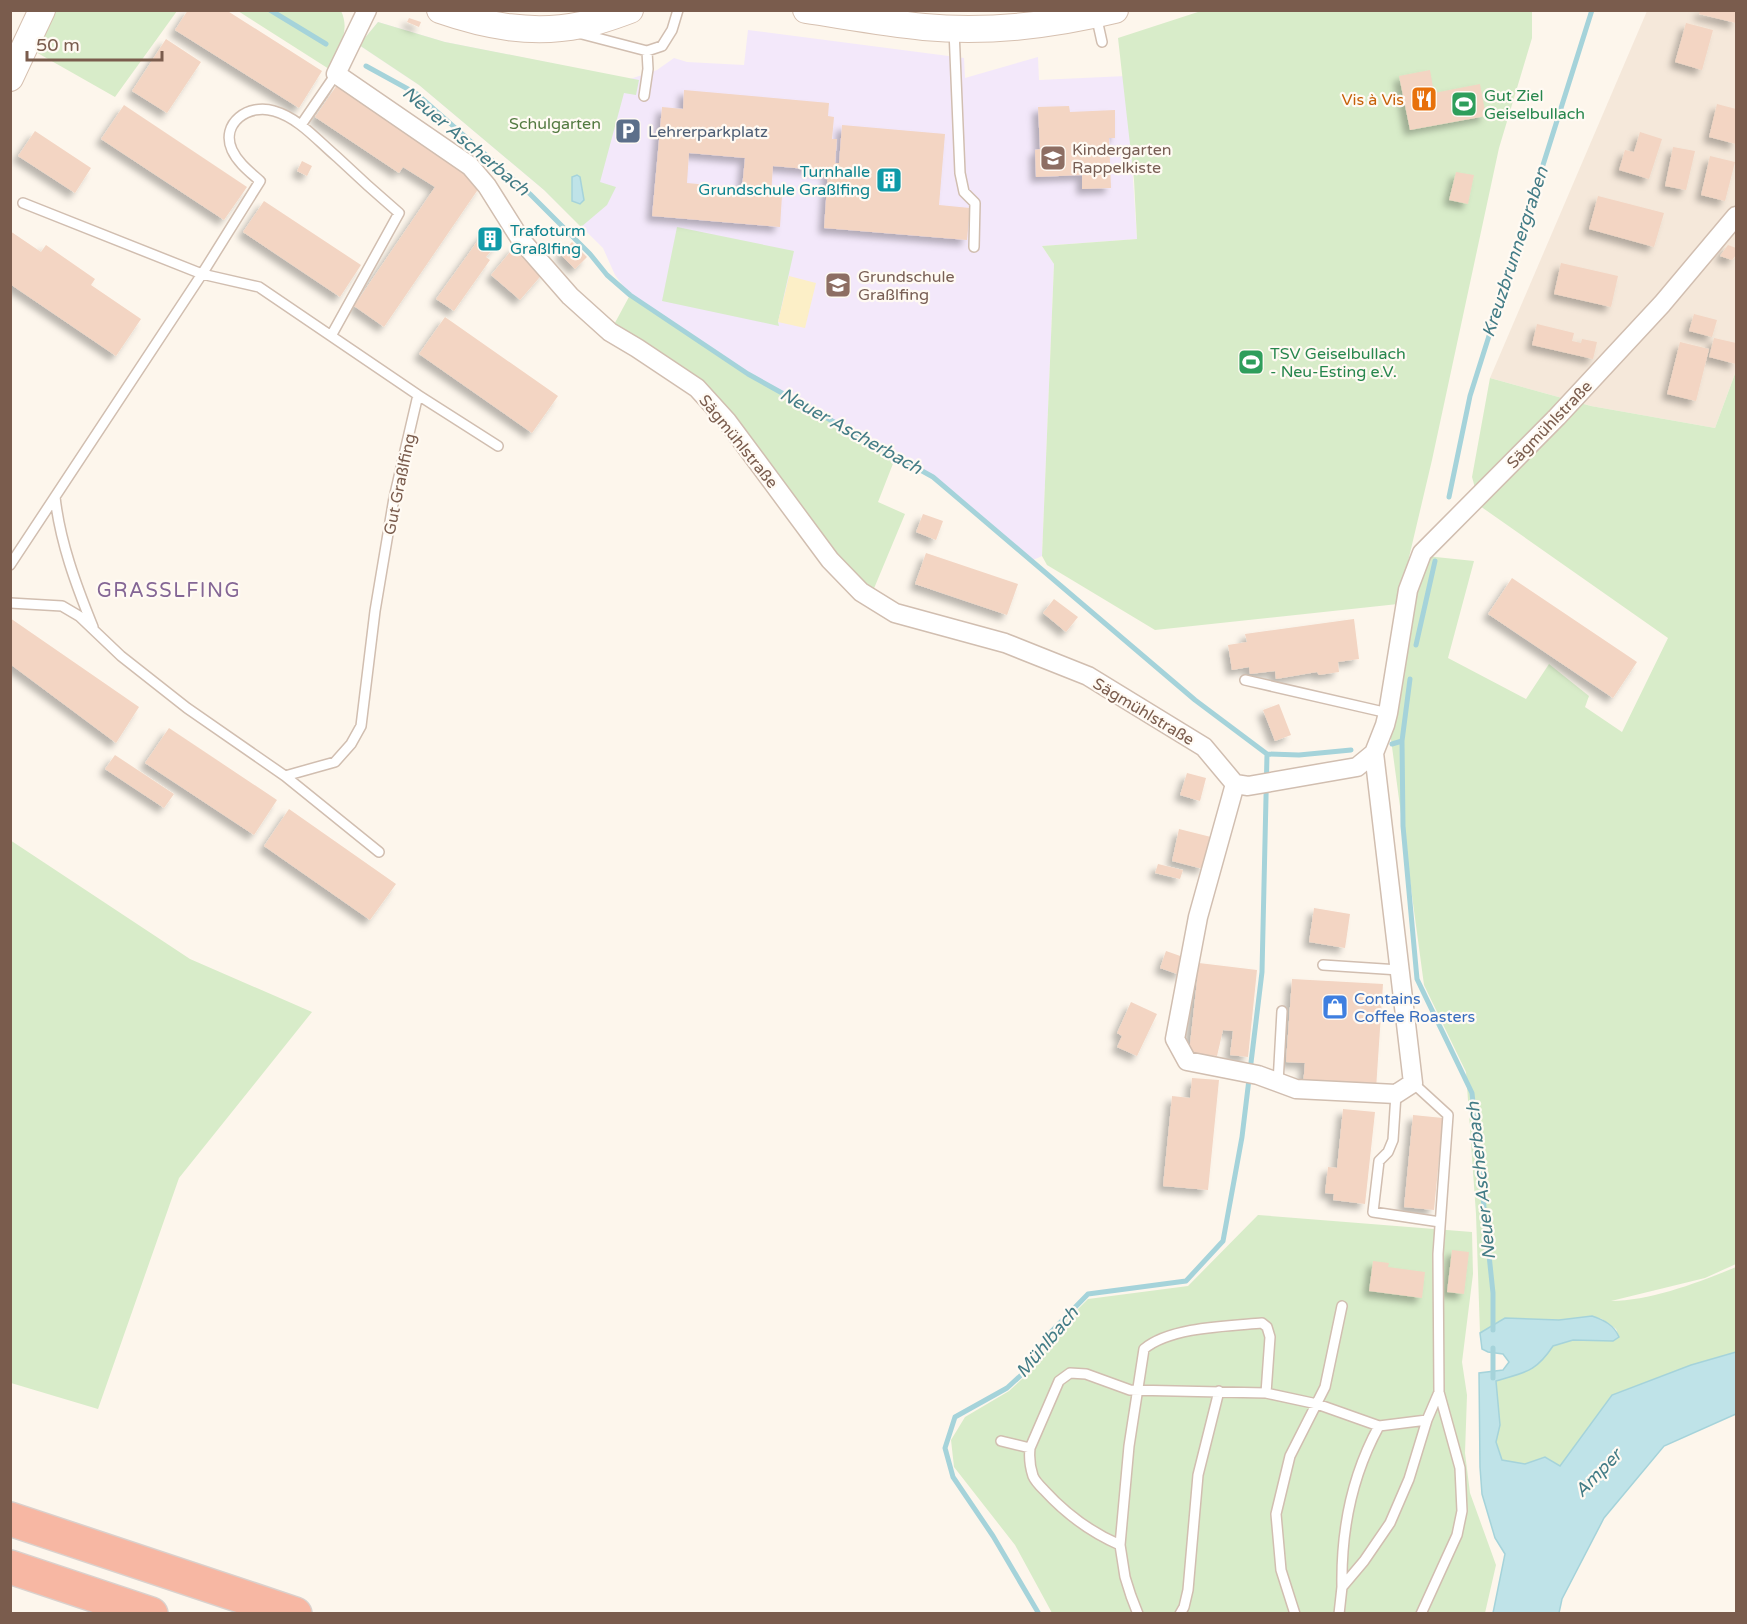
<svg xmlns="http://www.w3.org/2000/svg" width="1747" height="1624" font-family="'Varela Round',sans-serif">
<defs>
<filter id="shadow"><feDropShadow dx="-5.5" dy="5.5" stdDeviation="3" flood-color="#0004"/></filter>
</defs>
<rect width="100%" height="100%" fill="#fdf6ec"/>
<path fill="#f5e8da" d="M1647,11H1736V371L1715,428L1591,406L1490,378Z"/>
<path fill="#f3e8fa" d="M378,22L445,42L630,79L657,70L674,58L687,62L744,65L748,30L964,58L965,78L1038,57L1039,80L1126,76L1137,239L1042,246L1054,264L1042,556L1031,561L933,477L748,374L630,295L615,275L603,248L544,190L419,85L359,45Z"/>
<path fill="#d8ecc9" d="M54,11H177L115,97L34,51Z
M238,11H341C351,31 338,51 329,69Z
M1201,11H1532V38L1499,148L1432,460L1398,604L1155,630L1047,565L1042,556L1054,264L1042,246L1137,239L1134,180L1118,38Z
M378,22L445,42L639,80L636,95L624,93L600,182L616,187L607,205L581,227L544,190L419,85L359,45Z
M677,227L794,251L778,322L779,326L662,301Z
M630,295L749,374L896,456L878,502L905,514L870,598L727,421L610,332Z
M1736,371V1264L1705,1278L1611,1301C1650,1301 1700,1282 1736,1267V1352L1691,1365L1612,1395L1560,1466L1545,1457L1525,1464L1502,1460L1496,1442L1500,1425L1496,1381C1523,1373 1537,1371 1552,1346L1573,1340L1613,1341L1619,1337L1616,1329L1602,1319L1592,1316L1559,1320L1505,1318L1480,1333L1476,1214L1466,1072L1424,985L1390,732L1407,617L1426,556L1474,561L1448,658L1526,699L1549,664L1589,696L1585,707L1622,732L1668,638L1480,506L1472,477L1490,378L1591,406L1715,428Z
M10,840L190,959L312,1012L179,1178L98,1409L11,1383Z
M1258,1215L1472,1232L1473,1274L1462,1362L1467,1395L1465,1453L1470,1493L1496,1565L1485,1613H1052L1015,1545L954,1467L951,1440L965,1417L1009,1391L1032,1370L1052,1335L1088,1299L1188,1286Z"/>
<path fill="#fcefc7" d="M789,276L816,283L805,328L778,322Z"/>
<path fill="#bfe3e8" stroke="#a5d3da" stroke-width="1.5" d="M577,175L580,177L584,200L580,204L572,201V177Z
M1592,1316C1604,1320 1614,1325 1619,1337L1613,1341L1573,1340L1553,1346C1535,1373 1525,1372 1496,1381L1500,1425L1496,1442L1502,1460L1525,1464L1545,1457L1560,1466L1612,1395L1691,1365L1736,1352V1414L1664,1446L1604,1518L1562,1599L1559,1613H1493L1505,1554L1495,1538L1482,1494L1480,1467L1479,1373L1503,1370L1509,1362L1503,1354L1488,1352L1482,1349L1480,1333L1505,1318L1559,1320Z"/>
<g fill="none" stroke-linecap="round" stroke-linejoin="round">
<path stroke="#a5d3da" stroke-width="5" d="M270,10L326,44
M366,66L417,94L530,194L590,254L607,275L630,295L748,374L933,477L1195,700L1267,754L1299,755L1351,750
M1449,497L1470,396L1592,10
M1416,645L1435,561
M1402,741L1410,679
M1392,744L1402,741L1403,826L1417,979L1472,1093L1493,1293V1330
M1493,1378V1348
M1039,1614L993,1536L953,1477L945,1448L955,1417L1007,1388L1030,1367L1049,1334L1088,1294L1186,1281L1223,1241L1242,1137L1262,972L1267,754"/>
</g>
<path fill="#f3d5c3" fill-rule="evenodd" filter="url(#shadow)" d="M188,10H226L322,71L299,108L175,30Z
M1700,10H1736V23L1699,14Z
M409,18L421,22L419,27L407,22Z
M1686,23L1713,30L1702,70L1675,62Z
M166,39L201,62L167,113L132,91Z
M1430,70L1434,93L1480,84L1486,116L1410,130L1399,76Z
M337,85L420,140L481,185L384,327L354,306L435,187L403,167L399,173L315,117Z
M684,90L829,103L828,116L834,117L832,139H837L835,163H839L842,125L945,134L939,205L970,208L967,240L824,228L828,171L773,166L771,194L782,195L780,227L652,216L662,107L683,109ZM689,153L745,158L742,188L687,183Z
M1717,104L1736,109V144L1709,137Z
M124,105L247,187L224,220L101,139Z
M1069,106L1070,112L1115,110V138H1109L1111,188L1082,189V175L1036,177L1035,150L1040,149L1038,107Z
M35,131L91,168L75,193L18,156Z
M1640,132L1662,139L1649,179L1619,170L1625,150L1634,152Z
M1673,147L1695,151L1686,190L1665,186Z
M1710,156L1735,162L1725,201L1701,195Z
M302,161L312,166L307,176L297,171Z
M1456,172L1474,175L1468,204L1449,200Z
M1598,196L1664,213L1654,247L1589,229Z
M264,201L361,265L340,297L243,232Z
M490,228L502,238L486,257L490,260L454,311L436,299L479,239Z
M10,231L41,252L46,245L95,279L91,285L141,319L116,356L10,284Z
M572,242L587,257L575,269L560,254Z
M1728,245L1736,248V255L1732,260L1720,256Z
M515,246L545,271L520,300L491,275Z
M1561,263L1618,276L1611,307L1554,294Z
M1694,314L1717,320L1712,337L1689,331Z
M445,317L558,396L532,433L419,354Z
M1537,324L1574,333L1572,341L1581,343L1582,339L1597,342L1593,359L1532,345Z
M1714,338L1736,343V364L1709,357Z
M1680,342L1709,349L1696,401L1667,394Z
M923,514L943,521L936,540L916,532Z
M926,553L1018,584L1007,615L915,584Z
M1512,578L1637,662L1613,698L1488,614Z
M1054,599L1078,617L1066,632L1043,613Z
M10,618L139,707L116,743L10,664Z
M1354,619L1359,659L1338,662L1339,672L1319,675L1317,672L1276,679L1275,671L1250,674L1249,667L1232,670L1228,645L1247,642L1245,634Z
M1279,704L1291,735L1275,741L1263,710Z
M169,728L277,800L254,835L145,763Z
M115,755L174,794L164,808L105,769Z
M1187,773L1206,778L1200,801L1180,795Z
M289,809L396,884L370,920L264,846Z
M1179,829L1211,837L1203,869L1172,861Z
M1158,864L1183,870L1180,879L1155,873Z
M1314,908L1350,914L1345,948L1309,942Z
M1166,951L1186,958L1180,975L1160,968Z
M1199,963L1257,970L1248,1057L1230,1055L1233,1031L1223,1030L1217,1056L1189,1053Z
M1292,979L1383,984L1376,1089L1303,1085L1305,1063L1286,1062Z
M1131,1002L1157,1014L1137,1056L1117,1047L1122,1036L1117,1033Z
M1192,1078L1219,1080L1208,1190L1163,1186L1172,1096L1190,1098Z
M1343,1109L1375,1112L1365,1204L1333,1200L1334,1194L1325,1193L1328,1167L1337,1168Z
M1413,1115L1443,1118L1434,1210L1404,1207Z
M1452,1250L1469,1252L1464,1294L1447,1292Z
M1373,1261L1389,1263L1388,1267L1425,1272L1422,1298L1369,1291Z"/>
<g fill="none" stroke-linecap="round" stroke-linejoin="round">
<defs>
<path id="lane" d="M1096,15L1102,42
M954,30L960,173L964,192L975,203L974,247
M578,33L647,51L662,46L672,30L678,10
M644,96L648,69L647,51
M301,125L336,74
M23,203L202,274L259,287L418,395L394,498L375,611L361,726L351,744L335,762L285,776
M418,395L498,446
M55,497C60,542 76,585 93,627
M10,565L202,274L260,181C250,172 238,163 232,150C220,123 249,103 274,111C299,118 318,141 337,157C357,176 378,195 399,213L331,336
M10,603L62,606L79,616L121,656L187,708L285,776L379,852
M1245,680L1388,713
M1323,965L1399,970
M1278,1083L1282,1011
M1413,1083L1448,1115L1438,1254L1439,1392L1460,1468L1462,1511L1457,1535L1421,1614
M1396,1094L1393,1140L1388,1152L1379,1161L1373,1212L1440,1222
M1001,1441L1030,1448L1059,1381L1070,1373L1086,1374L1130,1390L1266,1393L1317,1404L1379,1426L1427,1420L1439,1392
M1030,1448C1029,1457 1030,1467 1033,1476C1035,1481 1040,1486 1044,1490C1066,1514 1090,1532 1120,1545
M1342,1587C1341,1530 1351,1477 1379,1426
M1138,1614L1131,1596L1125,1577L1120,1545L1129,1446L1144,1349C1170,1327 1228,1326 1262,1323L1267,1327L1270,1337L1266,1393
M1180,1614L1184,1607L1188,1590L1198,1475L1219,1391
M1295,1614L1281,1570L1276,1514L1290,1456L1325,1387L1342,1306
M1339,1614L1342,1587L1364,1561L1390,1523L1409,1479L1427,1420"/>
<path id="street" d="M367,10L336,74L470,166L487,186L521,240L570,296L610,332L637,348L697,388L727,421L830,560L861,592L895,613L1005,643L1088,676L1204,747L1235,784L1248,786L1357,767L1374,753
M1235,784L1198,917L1175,1039L1187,1061L1258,1075L1296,1089L1396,1094L1413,1083L1374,753L1385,725L1388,713L1408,590L1422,553L1557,417L1662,304L1736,216"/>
<path id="secondary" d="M440,10C486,26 533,35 581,25C598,22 614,16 630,10
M806,10C846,16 885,23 924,27C987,33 1054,25 1115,10
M10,78L42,10"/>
<path id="highway" d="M10,1519L295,1614
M10,1567L151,1614"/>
</defs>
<use href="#lane" stroke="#d1beb0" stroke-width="12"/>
<use href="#street" stroke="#d1beb0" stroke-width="21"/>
<use href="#secondary" stroke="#d6c0b0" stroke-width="28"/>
<use href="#highway" stroke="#dad1cd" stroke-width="36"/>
<use href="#lane" stroke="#fff" stroke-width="9"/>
<use href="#street" stroke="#fff" stroke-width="18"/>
<use href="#secondary" stroke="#fff" stroke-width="26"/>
<use href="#highway" stroke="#f7b7a3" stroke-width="33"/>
</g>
<defs>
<symbol id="restaurant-square" viewBox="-11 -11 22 22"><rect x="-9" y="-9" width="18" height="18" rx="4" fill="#e8710a" stroke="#fffaf3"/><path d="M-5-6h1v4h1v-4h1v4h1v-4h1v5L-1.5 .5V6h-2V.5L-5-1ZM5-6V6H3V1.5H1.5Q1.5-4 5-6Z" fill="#fff"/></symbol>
<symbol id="stadium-square" viewBox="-11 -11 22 22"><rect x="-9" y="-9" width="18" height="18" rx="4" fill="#2e9e5b" stroke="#fffaf3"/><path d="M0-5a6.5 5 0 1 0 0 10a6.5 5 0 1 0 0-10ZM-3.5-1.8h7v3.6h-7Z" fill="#fff"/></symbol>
<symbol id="parking-square" viewBox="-11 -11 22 22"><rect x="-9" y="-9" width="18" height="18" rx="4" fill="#5c6f8a" stroke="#fffaf3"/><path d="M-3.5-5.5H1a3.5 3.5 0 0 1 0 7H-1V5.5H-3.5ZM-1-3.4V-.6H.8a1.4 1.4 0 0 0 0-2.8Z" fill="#fff"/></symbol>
<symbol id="school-square" viewBox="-11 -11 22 22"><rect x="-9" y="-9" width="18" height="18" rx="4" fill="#8d6e63" stroke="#fffaf3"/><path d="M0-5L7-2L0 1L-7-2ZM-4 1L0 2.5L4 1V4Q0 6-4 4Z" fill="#fff"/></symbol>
<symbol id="building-square" viewBox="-11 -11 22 22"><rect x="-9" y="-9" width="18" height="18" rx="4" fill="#0f9aa8" stroke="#fffaf3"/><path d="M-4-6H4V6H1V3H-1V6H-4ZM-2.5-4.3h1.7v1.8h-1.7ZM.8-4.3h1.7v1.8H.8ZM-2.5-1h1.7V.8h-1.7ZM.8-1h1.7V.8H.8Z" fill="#fff"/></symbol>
<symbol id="shop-square" viewBox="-11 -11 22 22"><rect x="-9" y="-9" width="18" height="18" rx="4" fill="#3f7fe0" stroke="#fffaf3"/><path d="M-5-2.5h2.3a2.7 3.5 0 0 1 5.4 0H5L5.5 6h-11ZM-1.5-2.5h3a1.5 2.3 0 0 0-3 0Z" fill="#fff"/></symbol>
</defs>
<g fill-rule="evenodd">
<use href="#restaurant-square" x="1409" y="84" width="30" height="30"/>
<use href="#stadium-square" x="1449" y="89" width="30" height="30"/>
<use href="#parking-square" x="613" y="116" width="30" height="30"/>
<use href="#school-square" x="1038" y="143" width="30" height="30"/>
<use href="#building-square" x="874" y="165" width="30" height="30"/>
<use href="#building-square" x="475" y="224" width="30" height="30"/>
<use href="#school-square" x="823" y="270" width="30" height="30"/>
<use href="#stadium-square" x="1236" y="347" width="30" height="30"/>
<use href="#shop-square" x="1320" y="992" width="30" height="30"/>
</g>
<g text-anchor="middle" stroke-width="4.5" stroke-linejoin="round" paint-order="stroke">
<g font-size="16" fill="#27864d" stroke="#fffaf3" text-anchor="start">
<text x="1484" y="101">Gut Ziel<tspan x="1484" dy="18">Geiselbullach</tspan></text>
<text x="1270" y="359">TSV Geiselbullach<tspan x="1270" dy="18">- Neu-Esting e.V.</tspan></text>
</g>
<g font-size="16" fill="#c56008" stroke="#fffaf3" text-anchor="end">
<text x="1404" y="105">Vis à Vis</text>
</g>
<g font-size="16" fill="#537a41" stroke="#fffaf3">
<text x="555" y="129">Schulgarten</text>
</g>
<g font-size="16" fill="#4e5e75" stroke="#fffaf3" text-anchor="start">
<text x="648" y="137">Lehrerparkplatz</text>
</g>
<g font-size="16" fill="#785e54" stroke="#fffaf3" text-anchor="start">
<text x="1072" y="155">Kindergarten<tspan x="1072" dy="18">Rappelkiste</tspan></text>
<text x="858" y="282">Grundschule<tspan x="858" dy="18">Graßlfing</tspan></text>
</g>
<g font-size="16" fill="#0d838f" stroke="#fffaf3" text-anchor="end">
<text x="870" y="177">Turnhalle<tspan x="870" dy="18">Grundschule Graßlfing</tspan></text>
<text x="510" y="236" text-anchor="start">Trafoturm<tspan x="510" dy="18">Graßlfing</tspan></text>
</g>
<g font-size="16" fill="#7a5c4d" stroke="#fffaf3">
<text transform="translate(1549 424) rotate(-46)" y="6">Sägmühlstraße</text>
<text transform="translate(739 441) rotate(51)" y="6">Sägmühlstraße</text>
<text transform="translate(399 484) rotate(-78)" y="6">Gut Graßlfing</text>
<text transform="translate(1144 711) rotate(31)" y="6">Sägmühlstraße</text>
</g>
<g font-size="16" fill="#366cbe" stroke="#fffaf3" text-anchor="start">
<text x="1354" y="1004">Contains<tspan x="1354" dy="18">Coffee Roasters</tspan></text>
</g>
<g font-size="18" font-style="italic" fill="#437c86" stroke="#fffaf3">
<text transform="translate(466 141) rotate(40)" y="6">Neuer Ascherbach</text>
<text transform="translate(1515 252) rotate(-72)" y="6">Kreuzbrunnergraben</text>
<text transform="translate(851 431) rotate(29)" y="6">Neuer Ascherbach</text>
<text transform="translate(1481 1181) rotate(-96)" y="6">Neuer Ascherbach</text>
<text transform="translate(1047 1342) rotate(-50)" y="6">Mühlbach</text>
<text transform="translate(1598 1473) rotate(-46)" y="6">Amper</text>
</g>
<g font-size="20" letter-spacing="1.5" fill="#846695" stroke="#fffaf3">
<text x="169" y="597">GRASSLFING</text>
</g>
</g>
<rect width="1747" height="1624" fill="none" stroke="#7a5c4d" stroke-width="24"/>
<path d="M27 51v9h135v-9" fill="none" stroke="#7a5c4d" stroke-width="3"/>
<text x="36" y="51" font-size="18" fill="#7a5c4d" stroke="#fffaf3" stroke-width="4.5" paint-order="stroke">50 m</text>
</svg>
